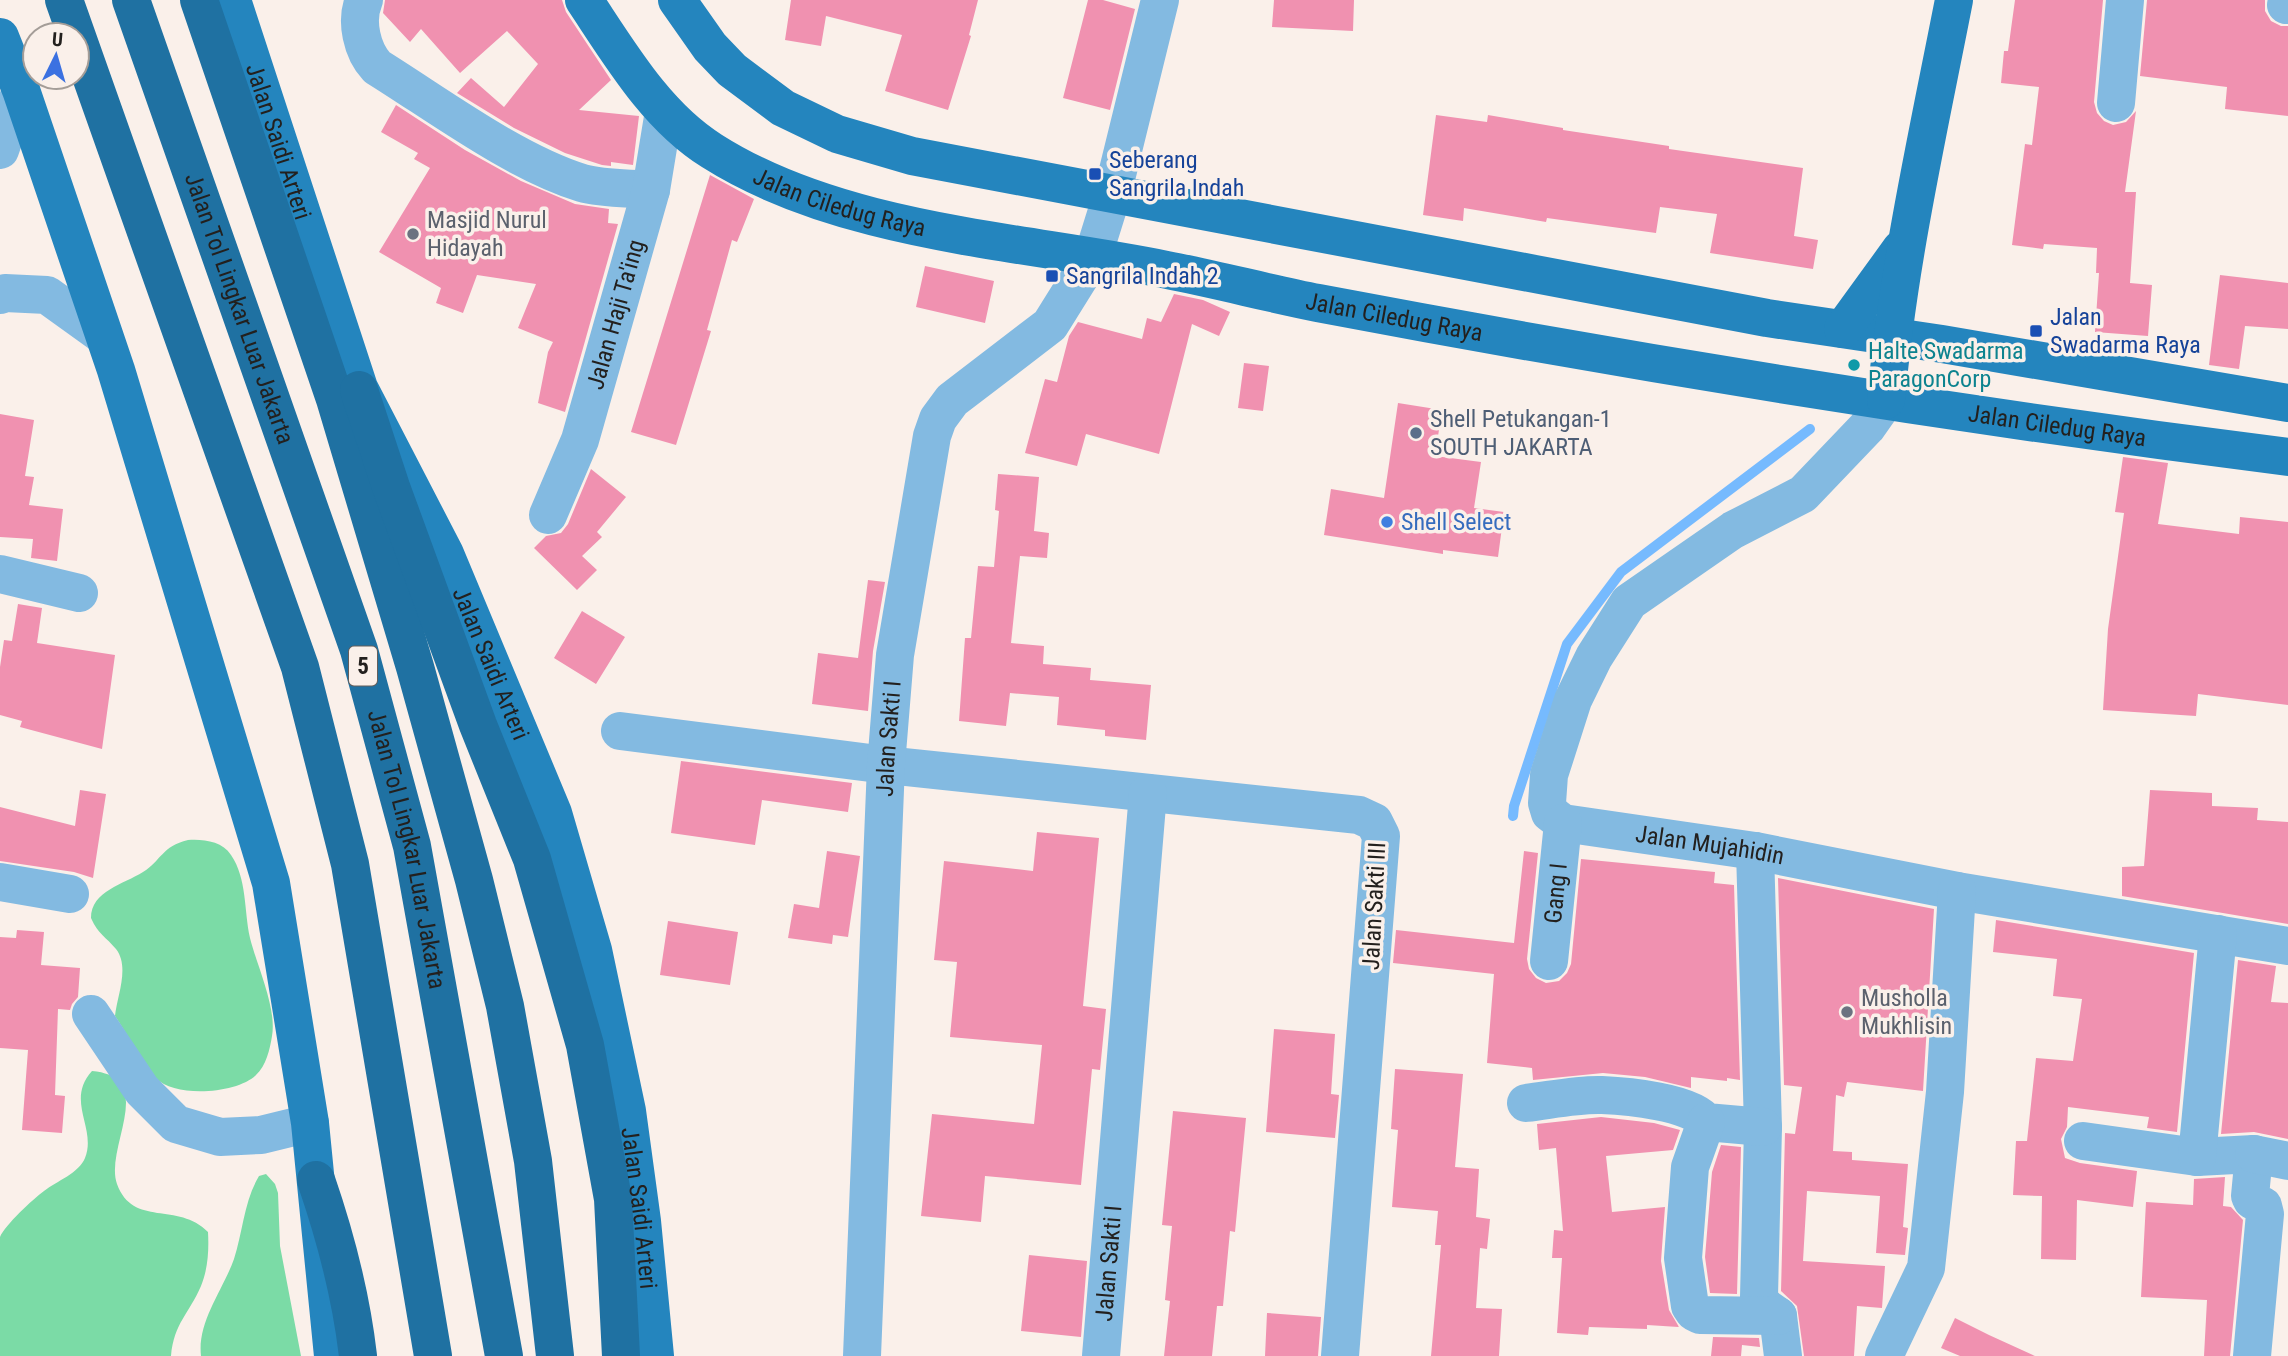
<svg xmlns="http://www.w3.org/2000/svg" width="2288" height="1356" font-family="'Roboto Condensed',sans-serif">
<rect width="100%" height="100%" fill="#faf0ea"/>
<path fill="#7bdba6" d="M188,840C203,839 222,841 231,855C247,878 244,911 250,938C257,966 277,1008 272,1036C270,1049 266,1066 256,1075C237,1094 174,1098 156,1078C143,1065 126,1032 115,1016C117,996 130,967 116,949C106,937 98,934 91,918C91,891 124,884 143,872C161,861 162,846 188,840Z
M92,1071C159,1077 104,1148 117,1184C133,1228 178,1201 208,1232C209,1250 208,1269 201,1286C189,1314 174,1323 171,1356H0C0,1325 0,1295 0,1264C0,1257 0,1244 0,1237C5,1225 33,1199 44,1191C57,1181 79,1173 85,1158C97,1128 65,1101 92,1071Z
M266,1174L275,1184L278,1193L280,1246L301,1356H201C197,1322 223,1290 234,1259C243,1231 244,1201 259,1176Z"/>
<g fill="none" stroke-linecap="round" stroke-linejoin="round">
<path stroke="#76bafe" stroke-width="10" d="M1513,816L1514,806L1567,644L1621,572L1810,429"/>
</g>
<path fill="#f091b0" d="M385,0H562L566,12L611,80L579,110L639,116L633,165L611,162V166L602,165L565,153L514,128L457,93L471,78L504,107L538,64L507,31L460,73L421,29L410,42L383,13Z
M791,0H978L969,35L971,36L948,110L885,91L902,35L826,16L821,46L785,40Z
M1088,0H1103L1135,9L1110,110L1063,98Z
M1274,0H1354L1353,31L1272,27Z
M2015,0H2103L2094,102L2097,113L2104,121L2113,125L2126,122L2136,111L2125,192H2136L2130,283L2152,285L2148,336L2095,332L2099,273H2096L2097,248L2044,244L2043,249L2012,245L2025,144L2032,145L2039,87L2001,83L2004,51H2008Z
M2147,0H2265V11L2271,21L2281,26H2288V116L2225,109L2227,87L2140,76Z
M396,105L465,150L521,181L575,204L609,209L608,223L618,224L565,412L538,403L548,352L553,342L518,328L536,284L477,275L463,313L436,303L441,288L379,252L430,168L414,159L418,153L381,132Z
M1436,115L1487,122L1488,115L1563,128V130L1669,146V149L1803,168L1794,236L1818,240L1813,269L1710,253L1717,214L1660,207L1656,233L1547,218L1546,222L1464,208L1463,221L1423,215Z
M710,175L754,199L737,242L732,240L707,330L711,331L676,445L631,432Z
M925,266L994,281L985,323L916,307Z
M2220,275L2288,283V329L2245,326L2239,369L2209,365Z
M1174,294L1203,300L1230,312L1219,336L1192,324L1159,454L1086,434L1077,466L1025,453L1045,379L1057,382L1069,336L1078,322L1142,339L1147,318L1161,322Z
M1244,363L1269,366L1263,411L1238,408Z
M1398,403L1442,410L1435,456L1481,462L1474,508L1504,512L1498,557L1443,550V554L1324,535L1331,489L1384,498Z
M0,414L34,420L25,476L34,477L29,505L63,509L57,561L31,558L33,539L0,537Z
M2123,457L2168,463L2158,524L2239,534L2240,517L2288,522V705L2198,694L2196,716L2103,710L2108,629L2124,513L2115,512Z
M591,469L626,497L597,532L602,537L582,556L597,570L577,590L534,548L546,536L561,533L568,524Z
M998,474L1039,477L1034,531L1049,533L1047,558L1020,556L1011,643L1044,646L1043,664L1091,668L1090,680L1151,685L1146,740L1105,736V730L1057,725L1059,697L1010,693L1006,726L959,721L965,638H971L978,566L994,567L999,511L995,510Z
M868,580L885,582L873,651L868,711L812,704L818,653L858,658Z
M18,604L42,608L37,643L115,655L102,749L20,727L22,721L0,715V667L4,640L12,641Z
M582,611L625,637L596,684L554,658Z
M681,761L852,783L848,812L762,800L755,845L671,833Z
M80,790L106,794L93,878L74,872L0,861V807L75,826Z
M2150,790L2212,793V806L2258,808L2257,820L2288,822V924L2122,896V867L2144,866Z
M1037,832L1099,838L1083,1006L1106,1009L1100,1070L1092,1069L1081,1185L985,1176L981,1222L921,1216L932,1114L1034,1124L1042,1045L950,1037L957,962L934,960L944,861L1033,871Z
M827,851L860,856L848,937L833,935L832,944L788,938L794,904L819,908Z
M1524,851L1538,853L1527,959L1529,969L1536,978L1546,983L1559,981L1567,973L1571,964L1581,859L1715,872L1714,883L1734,885L1740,1080L1727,1078V1081L1691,1077V1088L1645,1077L1603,1073L1533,1080L1532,1068L1487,1063L1494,974L1393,963L1396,930L1514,943Z
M1778,878L1934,909L1923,1091L1847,1082L1844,1097L1836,1095L1833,1151L1852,1152V1160L1908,1164L1903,1227L1908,1228L1905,1255L1876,1253L1880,1196L1807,1191L1803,1261L1885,1266L1882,1308L1857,1306L1854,1356H1804L1797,1306L1781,1291L1785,1133L1795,1134L1802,1087L1784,1085Z
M1996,920L2194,953L2177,1132L2147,1128L2149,1117L2068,1107L2067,1127L2061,1139L2065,1158L2080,1163L2137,1171L2133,1207L2077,1200L2076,1260L2041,1259L2042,1196L2013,1195L2016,1141H2027L2036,1058L2073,1061L2082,999L2053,996L2057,959L1993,952Z
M668,921L738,932L730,985L660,975Z
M17,930L44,932L41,965L80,968L78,997L72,1004L70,1010L58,1009L55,1095L65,1096L62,1133L22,1130L28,1050L0,1048V937L16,938Z
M2238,960L2276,966L2271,1002L2288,1003V1139L2254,1132L2221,1134Z
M1274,1029L1335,1034L1331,1094L1339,1095L1335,1138L1266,1132Z
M1395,1069L1463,1074L1455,1167L1479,1169L1476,1217L1490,1219L1487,1249L1480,1248L1476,1308L1502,1309L1499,1356H1431L1441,1245H1435L1438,1211L1392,1207L1398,1130L1391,1129Z
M1173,1111L1246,1118L1235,1232L1230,1231L1223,1306H1217L1212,1356H1164L1170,1301L1165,1300L1172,1226L1162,1225Z
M1601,1117L1654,1123L1680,1130L1673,1150L1606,1156L1612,1212L1665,1207L1661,1261L1669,1310L1679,1327L1647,1325V1329L1589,1327L1588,1335L1557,1333L1562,1258H1552L1554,1230L1563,1231L1556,1148L1539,1150L1537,1124Z
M1721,1145L1741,1147L1737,1294L1710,1293L1705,1257L1712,1172Z
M2225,1177L2223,1206L2231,1207L2243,1220L2230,1356H2204L2207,1300L2141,1297L2146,1202L2193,1205L2194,1179Z
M1029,1255L1087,1261L1081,1337L1021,1331Z
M1267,1313L1321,1317L1318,1356H1265Z
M1955,1318L1989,1335L2035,1356H1960L1941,1348Z
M1713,1337L1759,1338L1760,1347L1742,1345L1741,1356H1711Z"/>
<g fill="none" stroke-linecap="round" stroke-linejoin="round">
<g stroke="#83bae1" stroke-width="38">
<path d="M364,0C355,21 362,51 377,67C438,105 514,162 582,183C603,189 629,188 651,190"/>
<path d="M2286,5L2287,0"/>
<path d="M2116,103L2125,0"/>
<path d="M0,150L21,90"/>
<path d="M0,295L5,293L47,295L104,336"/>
<path id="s1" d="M1886,400L1867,427L1803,494L1733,530L1629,602L1594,657L1573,700L1549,775L1547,803L1550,813L1563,823L1755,851L1957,891L2288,946"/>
<path id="s2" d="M548,515L580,440L651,190L664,111"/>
<path d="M0,574L79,593"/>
<path d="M620,731L886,765L1359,815L1374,822L1381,836L1340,1356"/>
<path d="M1755,851L1763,1127L1759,1297L1764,1306L1778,1316L1783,1356"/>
<path d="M0,882L70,894"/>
<path id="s3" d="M1549,961L1563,823"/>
<path d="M91,1014L142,1090L176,1124L220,1137L261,1135L310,1123"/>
<path d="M1526,1103C1551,1100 1578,1094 1602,1095C1625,1096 1693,1102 1706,1122L1763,1127"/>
<path d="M1706,1122L1690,1167L1683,1258L1690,1306L1694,1312L1700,1315L1778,1316"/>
<path d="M2083,1141L2197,1157L2254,1154L2250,1196L2252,1200L2263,1206L2265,1214L2252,1356"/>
<path d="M2254,1154L2288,1161"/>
<path d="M2197,1157L2218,934"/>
<path id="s4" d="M862,1356L886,765L895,655L932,436L938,419L952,400L1050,325L1093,256L1112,195L1160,0"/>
<path id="s5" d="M1101,1356L1148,793"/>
<path d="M1884,1356L1926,1268L1945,1092L1957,891"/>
</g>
<g stroke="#2485be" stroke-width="38">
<path id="s6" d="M232,0L359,388L445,554L553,813L593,950L627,1111L642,1221L655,1356"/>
<path id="s7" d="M584,0C620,54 656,116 712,151C841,233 1020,240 1167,270C1218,280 1268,293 1318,303C1640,364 1963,416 2288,457"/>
<path d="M677,0L710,47L732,70L783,108L837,134L912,156L1767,318L1942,344L2288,403"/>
<path d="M0,37L21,90L116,370L271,883L310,1123L333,1356"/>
<path d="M1843,329L1901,249"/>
<path d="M1886,400C1898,265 1928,133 1954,0"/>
</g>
<g stroke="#1f71a2" stroke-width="38">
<path d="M64,0L300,667L350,864L433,1356"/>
<path id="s8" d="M131,0L359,650L412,846L504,1356"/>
<path d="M199,0L335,399L415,667L474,880L505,1006L533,1161L555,1356"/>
<path d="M359,390L391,487L478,725L532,859L585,1045L613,1199L621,1356"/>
<path d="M316,1180C336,1238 351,1295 358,1356"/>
</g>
</g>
<g fill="#1a4fb4" stroke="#faf0ea" stroke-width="2.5">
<rect x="1088" y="167" width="14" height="14" rx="3.5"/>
<rect x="1045" y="269" width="14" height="14" rx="3.5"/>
<rect x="2029" y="324" width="14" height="14" rx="3.5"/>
</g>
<g fill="#6b7280" stroke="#faf0ea" stroke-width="2.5">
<circle cx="413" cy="234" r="7"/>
<circle cx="1847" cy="1012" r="7"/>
</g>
<circle fill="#0f9aa8" stroke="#faf0ea" stroke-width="2.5" cx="1854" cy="365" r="7"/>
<circle fill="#5c6f8a" stroke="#faf0ea" stroke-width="2.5" cx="1416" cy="433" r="7"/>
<circle fill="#3f7fe0" stroke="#faf0ea" stroke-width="2.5" cx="1387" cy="522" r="7"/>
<g text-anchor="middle" stroke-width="7" stroke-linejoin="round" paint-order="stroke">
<rect fill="#faf0ea" stroke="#645e5b" stroke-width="2" x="349" y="646.5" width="28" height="39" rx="5"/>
<g font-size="23" font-weight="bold" fill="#23201e">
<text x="363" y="674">5</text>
</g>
<g font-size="24" fill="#23201e" stroke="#faf0ea">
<text dy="8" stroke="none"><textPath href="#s6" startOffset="149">Jalan Saidi Arteri</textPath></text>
<text dy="8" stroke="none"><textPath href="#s7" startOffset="338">Jalan Ciledug Raya</textPath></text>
<text dy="8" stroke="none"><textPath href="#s8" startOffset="327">Jalan Tol Lingkar Luar Jakarta</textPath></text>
<text dy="8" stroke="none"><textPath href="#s2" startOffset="212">Jalan Haji Ta'ing</textPath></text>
<text dy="8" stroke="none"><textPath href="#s7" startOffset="905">Jalan Ciledug Raya</textPath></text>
<text dy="8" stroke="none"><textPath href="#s7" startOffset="1577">Jalan Ciledug Raya</textPath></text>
<text dy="8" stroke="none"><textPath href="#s6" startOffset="714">Jalan Saidi Arteri</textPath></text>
<text dy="8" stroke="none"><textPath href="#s4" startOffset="618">Jalan Sakti I</textPath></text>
<text dy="8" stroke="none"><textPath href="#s1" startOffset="726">Jalan Mujahidin</textPath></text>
<text dy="8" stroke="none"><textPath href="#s8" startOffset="894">Jalan Tol Lingkar Luar Jakarta</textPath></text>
<text dy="8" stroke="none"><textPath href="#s3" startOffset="68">Gang I</textPath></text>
<text transform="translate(1374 906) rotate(-87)" y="8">Jalan Sakti III</text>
<text dy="8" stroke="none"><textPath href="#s6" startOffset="1281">Jalan Saidi Arteri</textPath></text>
<text dy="8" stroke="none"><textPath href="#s5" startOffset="93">Jalan Sakti I</textPath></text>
</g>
<g font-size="24" fill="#164399" stroke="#faf0ea" text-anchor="start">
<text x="1109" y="168">Seberang<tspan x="1109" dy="28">Sangrila Indah</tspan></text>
<text x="1066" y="284">Sangrila Indah 2</text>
<text x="2050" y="325">Jalan<tspan x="2050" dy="28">Swadarma Raya</tspan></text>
</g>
<g font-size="24" fill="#5b616d" stroke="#faf0ea" text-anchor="start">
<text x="427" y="228">Masjid Nurul<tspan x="427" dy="28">Hidayah</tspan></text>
<text x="1861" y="1006">Musholla<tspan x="1861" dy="28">Mukhlisin</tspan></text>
</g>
<g font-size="24" fill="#0d838f" stroke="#faf0ea" text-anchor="start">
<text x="1868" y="359">Halte Swadarma<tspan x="1868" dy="28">ParagonCorp</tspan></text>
</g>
<g font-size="24" fill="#4e5e75" stroke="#faf0ea" text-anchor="start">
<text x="1430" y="427">Shell Petukangan-1<tspan x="1430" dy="28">SOUTH JAKARTA</tspan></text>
</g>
<g font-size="24" fill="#366cbe" stroke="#faf0ea" text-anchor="start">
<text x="1401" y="530">Shell Select</text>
</g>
</g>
<g transform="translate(56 56) rotate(5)"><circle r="33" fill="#faf0ea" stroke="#a49d98" stroke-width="2"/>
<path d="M0-5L12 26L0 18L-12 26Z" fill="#3b71e1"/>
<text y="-10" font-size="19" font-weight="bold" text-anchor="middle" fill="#23201e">U</text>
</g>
</svg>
